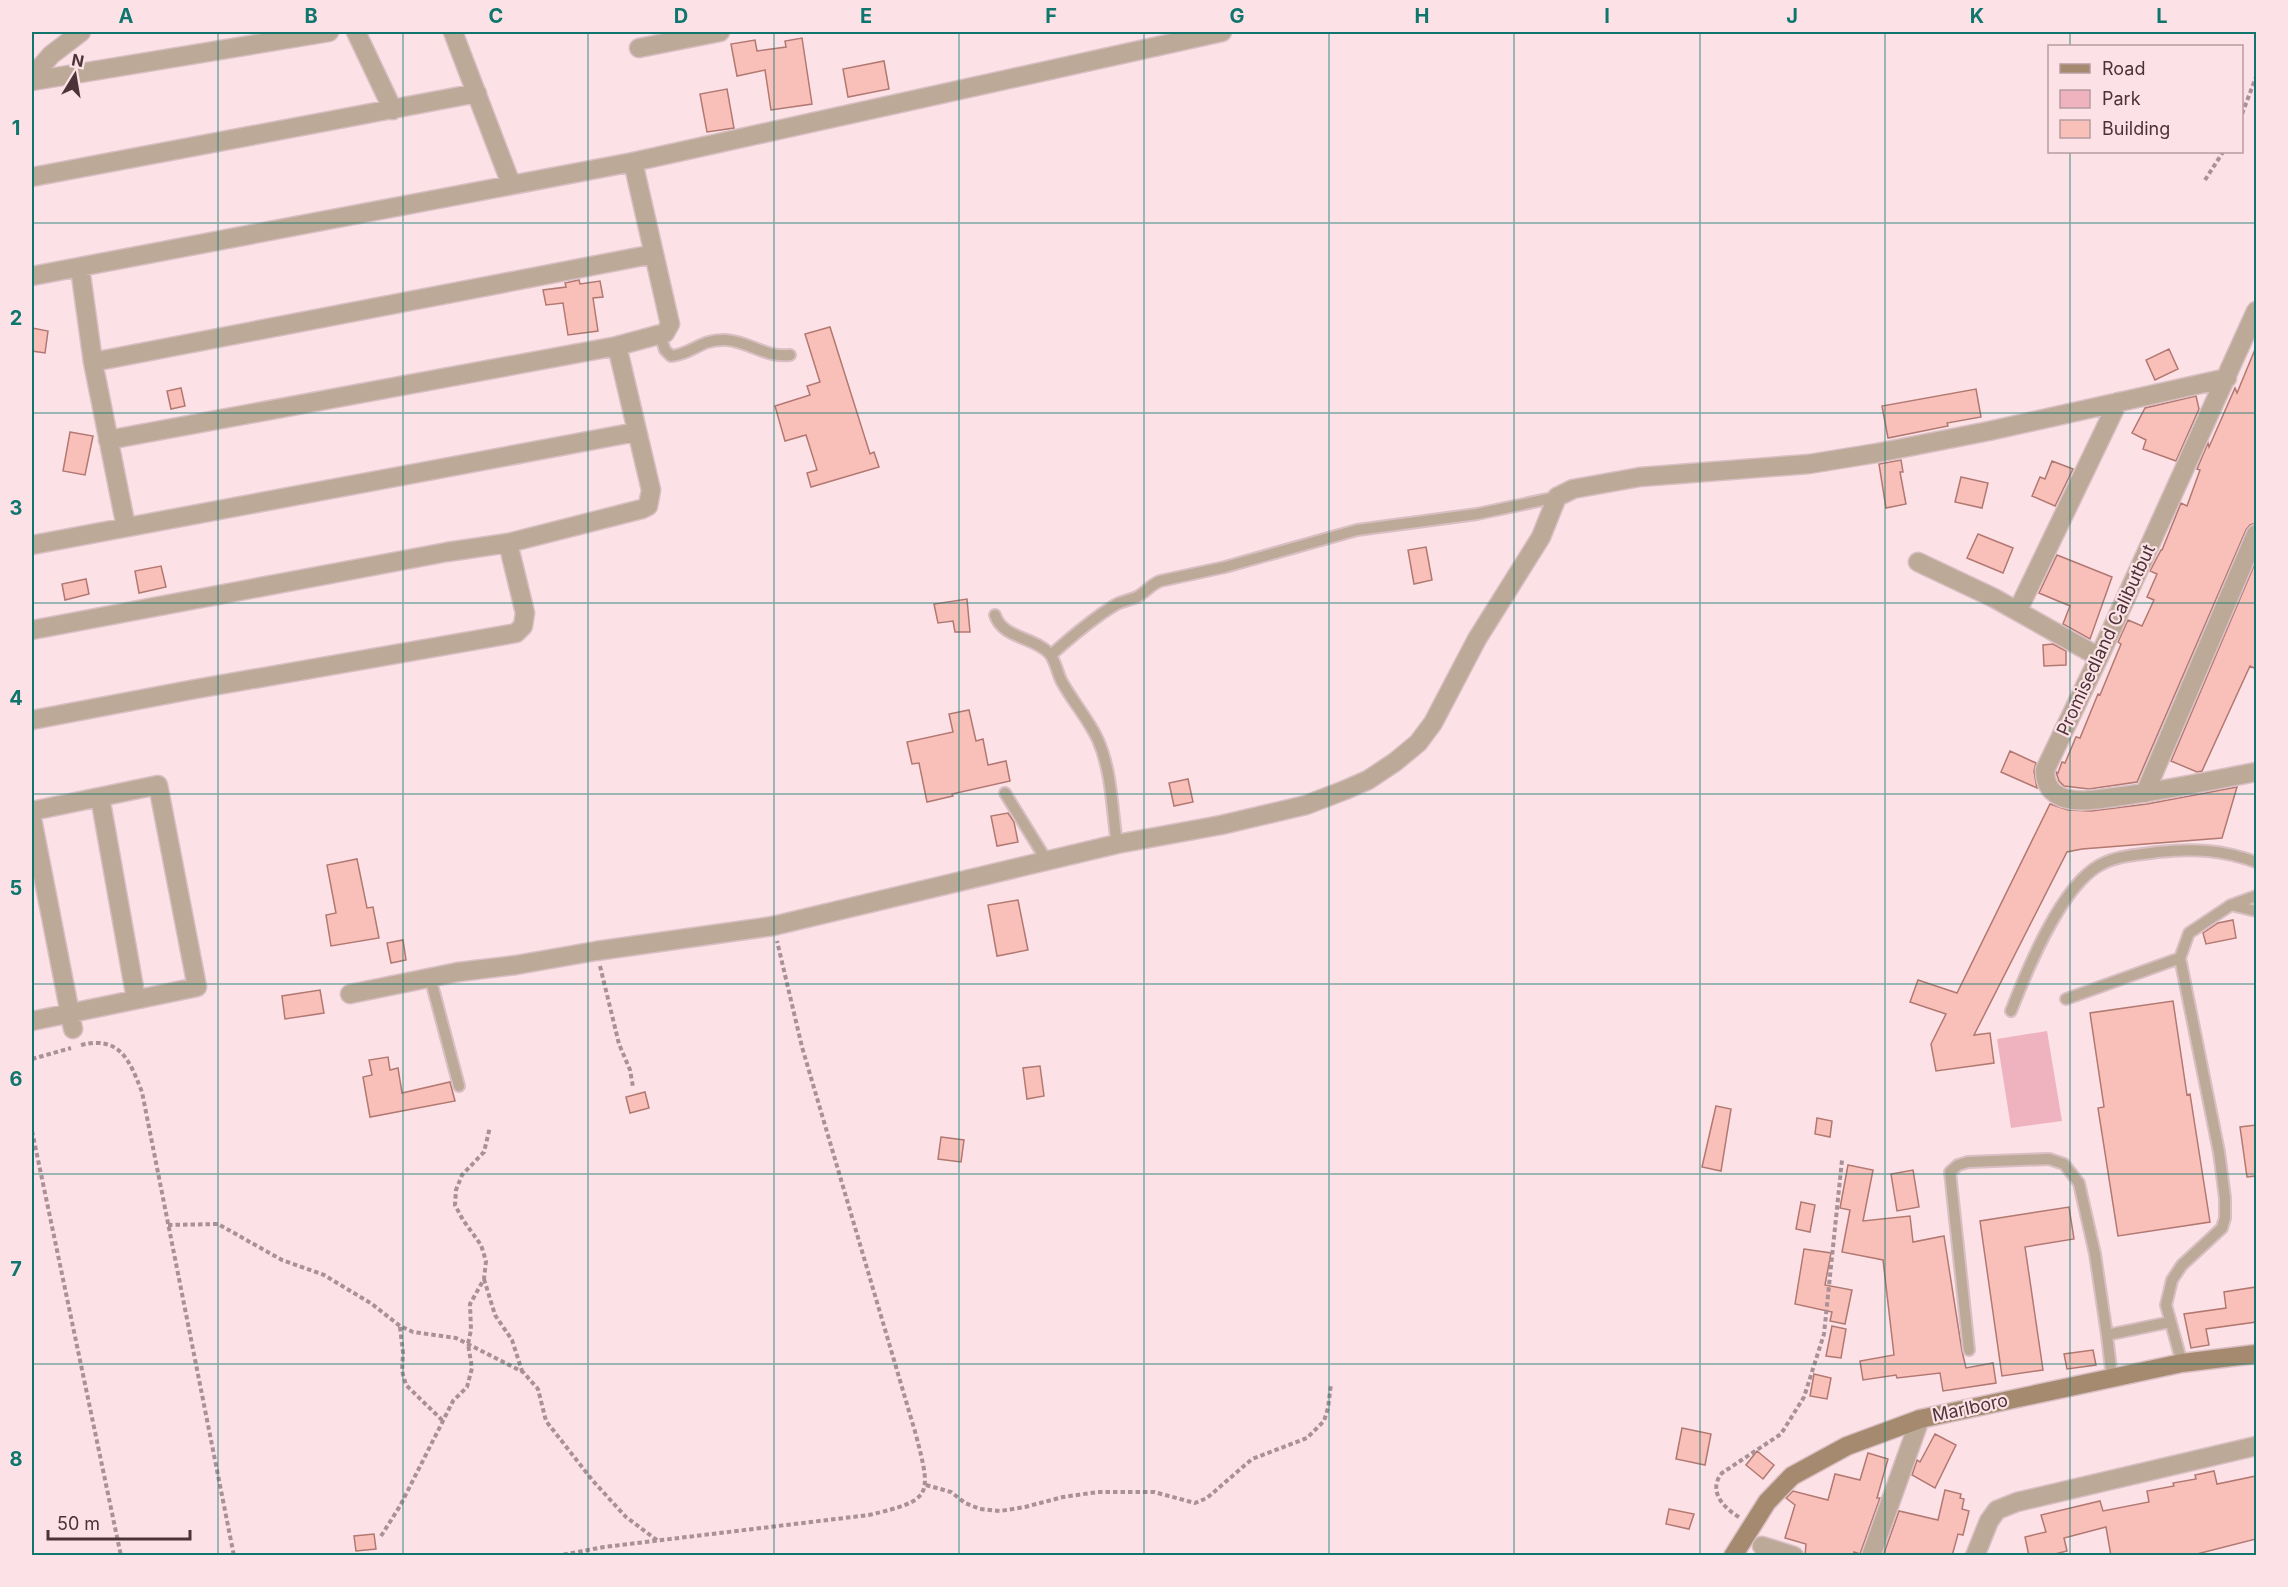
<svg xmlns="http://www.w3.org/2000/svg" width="2288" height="1587" font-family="Inter,sans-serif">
<rect width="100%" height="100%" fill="#fce2e6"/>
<path fill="#eeb3bf" d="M2047,1031L2062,1121L2011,1128L1997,1039Z"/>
<path fill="#f9c0ba" stroke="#b27872" stroke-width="1.5" d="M802,38L812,104L771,110L765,70L737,76L731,44L755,40L757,51L786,47L785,41Z
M884,61L889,89L848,97L843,69Z
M727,89L734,128L707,132L700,94Z
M579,280L580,284L600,281L603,297L593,298L598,331L568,335L563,303L546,305L543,290L566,287L565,283Z
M830,327L870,454L874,452L879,467L811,487L807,473L817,470L806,435L785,441L775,406L810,395L807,386L820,382L805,334Z
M32,328L48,331L45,353L32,351Z
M2256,347V523L2250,525L2246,530L2137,782L2089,789L2064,786L2059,781L2056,772L2058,773L2062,762L2065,763L2076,737L2080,738L2098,694L2100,695L2121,644L2118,642L2128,620L2142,626L2154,600L2147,597L2157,574L2150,571L2161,550H2162L2181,503L2187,506L2200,470L2197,469L2208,443L2209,447L2235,388L2237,393Z
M2169,349L2178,369L2155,380L2146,360Z
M181,388L185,406L171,409L167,391Z
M1976,389L1981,417L1947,423L1948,426L1888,438L1882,406Z
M2196,396L2199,409L2176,461L2143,449L2146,440L2132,433L2145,408Z
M70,432L93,436L85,475L63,471Z
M1901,460L1903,472H1900L1906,504L1886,508L1879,464Z
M2052,461L2073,469L2055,506L2032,496L2040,477L2045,479Z
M1961,477L1988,483L1982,508L1955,502Z
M1978,534L2013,548L2003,573L1967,558Z
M1426,547L1432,580L1414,584L1408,550Z
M2057,555L2112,577L2090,639L2063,624L2070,606L2039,593Z
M2256,561V669L2250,666L2202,771L2197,772L2171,761Z
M161,566L166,587L139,593L135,571Z
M86,579L89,594L65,600L62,584Z
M967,599L970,632H955L953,621L938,623L934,604Z
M2053,644L2066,651V665L2044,666L2043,645Z
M969,710L976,741L983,739L988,765L1006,761L1010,781L952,794L953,796L927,802L919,763L912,764L907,742L953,732L949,714Z
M2010,751L2036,763L2034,771L2037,788L2001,772Z
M1188,779L1193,802L1174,806L1169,783Z
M2237,787L2222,838L2082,849L2067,852L1974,1035L1990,1033L1994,1063L1936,1071L1931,1044L1946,1014L1910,1002L1918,980L1957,993L2050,804L2068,810L2091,811L2147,804Z
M1008,813L1014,822L1018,842L997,846L991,816Z
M357,859L367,908L373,907L379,938L331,946L326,915L336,913L327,865Z
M1018,900L1028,950L997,956L988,905Z
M2233,920L2236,938L2206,944L2203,933L2218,923Z
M403,940L406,960L391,963L387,943Z
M320,990L324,1013L285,1019L282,996Z
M2173,1001L2187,1095L2190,1094L2210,1222L2118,1236L2098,1108L2104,1107L2090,1013Z
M388,1057L390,1070L398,1068L402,1093L450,1082L455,1101L370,1117L363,1077L372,1075L369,1060Z
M1040,1066L1044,1096L1027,1099L1023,1068Z
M645,1092L649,1108L630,1113L626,1097Z
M1716,1106L1731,1109L1721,1171L1702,1167Z
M1817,1118L1832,1121L1830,1137L1815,1134Z
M2256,1125V1176L2247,1177L2240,1127Z
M941,1137L964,1140L961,1162L938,1159Z
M1848,1165L1873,1170L1863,1221L1910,1216L1913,1242L1944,1236L1962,1351L1966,1368L1993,1363L1996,1383L1943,1391L1940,1373L1897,1378L1896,1375L1863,1380L1860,1361L1894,1355L1883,1260L1842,1252L1850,1210L1840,1208Z
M1913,1170L1919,1207L1897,1211L1891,1174Z
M1801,1202L1815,1205L1810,1232L1796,1229Z
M2069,1207L2074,1239L2025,1247L2043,1370L2002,1376L1980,1221Z
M1804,1249L1831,1253L1825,1285L1852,1290L1845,1324L1830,1321L1832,1312L1795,1304Z
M2256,1287V1322L2206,1329L2209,1345L2191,1348L2184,1314L2226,1308L2224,1292Z
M1832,1326L1846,1329L1841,1358L1826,1356Z
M2093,1350L2096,1365L2067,1369L2064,1354Z
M1814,1374L1831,1378L1827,1399L1810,1396Z
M1682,1428L1711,1434L1705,1465L1676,1459Z
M1935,1434L1956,1445L1935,1488L1912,1475L1917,1460L1920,1462Z
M1757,1451L1774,1465L1763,1479L1746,1465Z
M1868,1453L1888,1459L1877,1498H1880L1860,1554L1854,1552L1853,1556H1805L1806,1544L1785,1538L1795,1505L1786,1498L1793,1491L1828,1500L1835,1474L1860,1480Z
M2214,1471L2217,1484L2256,1476V1539L2189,1556H2111L2106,1527L2064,1538L2067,1551L2047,1556H2029L2025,1537L2046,1532L2041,1515L2100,1501L2103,1511L2149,1502L2147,1491L2174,1486L2173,1483L2196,1479L2195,1475Z
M1945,1490L1961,1494L1960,1498L1964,1499L1962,1509L1969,1511L1963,1535L1958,1534L1952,1556H1883L1899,1511L1938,1520Z
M1669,1509L1694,1514L1689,1529L1666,1524Z
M374,1534L376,1549L356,1551L354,1536Z"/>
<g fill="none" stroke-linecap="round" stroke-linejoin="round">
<defs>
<path id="lane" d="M660,335L665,350L671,356C693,354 700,339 725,340C749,341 765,358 790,355
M995,615C1002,638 1034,637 1049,653C1056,661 1057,673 1062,682C1073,702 1089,720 1098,740C1112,772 1112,810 1117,844
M1051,655C1071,637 1092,619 1115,605C1122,601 1130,600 1137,597C1146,592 1150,585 1160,581L1225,567L1357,530L1477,514L1557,497
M1005,793L1047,861
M2231,905L2256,911
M430,977L459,1086
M2066,999L2180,958
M2011,1011C2027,970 2061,886 2100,865C2118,855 2138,855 2158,852C2193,848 2223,850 2256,862
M2107,1335L2112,1378
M1969,1350L1950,1172L1958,1165L1968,1162L2049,1159L2064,1164L2079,1183L2095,1254L2107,1335L2170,1322
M2182,1363L2166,1305L2172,1280L2182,1265L2222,1228L2225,1218V1198L2219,1152L2180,958L2189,933L2231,905L2256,896"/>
<path id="street" d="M356,32L393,110
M453,32L511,184
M639,48L720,32
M32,77L51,55L81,32
M32,81L329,32
M32,177L477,93
M80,268L93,362L126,527
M32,276L633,162L1222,32
M2256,311L2099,657L2045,770C2045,784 2050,793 2064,798C2081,803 2098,799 2115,797C2162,791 2209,781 2256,772
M93,362L654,254
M108,440L617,346L665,333L670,324L633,162
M32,545L636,432
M1918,562L1994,598L2099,657
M2018,610L2118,402
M32,630L447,552L508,543L642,509L648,506L651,490L617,346
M32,720L190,690L516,633L523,626L525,613L508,543
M2145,793L2256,534
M100,797L136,999
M32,811L158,785L197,987L32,1021
M32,819L73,1029
M350,994L458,972L516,965L596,951L773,926L1117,844L1221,825L1306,805L1345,790L1368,780L1395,762L1418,743L1433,723L1477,639L1541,537L1557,497L1573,489L1640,477L1809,464L1877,453L1989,431L2227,378
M1762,1546L1794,1556
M1871,1556L1920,1419
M1975,1556L1989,1521L1997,1510L2017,1502L2256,1446"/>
<path id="secondary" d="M1733,1556L1767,1502L1792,1476L1847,1446L1874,1436L1920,1419L2182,1363L2256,1354"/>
</defs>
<use href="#lane" stroke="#d9bfc3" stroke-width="14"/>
<use href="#street" stroke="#d9bfc3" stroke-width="21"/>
<use href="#secondary" stroke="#d9bfc3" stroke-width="21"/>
<path stroke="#aa9195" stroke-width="4" stroke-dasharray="4.5 3" stroke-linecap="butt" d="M2242,114L2256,77
M2205,180L2223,152
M600,966L619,1044L630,1070L633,1087
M81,1045C121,1035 130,1062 142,1092L234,1556
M32,1059L71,1048
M32,1131L121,1556
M168,1225L218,1224L282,1260L324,1275L372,1304L400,1326L413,1332L456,1338L523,1372L538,1389L546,1421L593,1481L626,1517L658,1541
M484,1279L495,1315L512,1340L522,1371
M400,1327L403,1353L402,1371L406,1385L444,1422
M926,1485L951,1492L965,1503L980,1509L1000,1511L1025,1507L1063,1497L1098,1492H1154L1195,1503L1207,1498L1252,1459L1307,1438L1324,1421L1328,1408L1331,1384
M1739,1517C1722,1507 1708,1490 1722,1473L1781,1434L1804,1397L1824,1334L1842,1160
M381,1536L400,1506L453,1401L467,1387L472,1368L468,1344L471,1330L470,1304L484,1279L486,1261L481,1245L463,1220L455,1205L456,1190L462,1175L484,1152L490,1127
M556,1556L604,1547L869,1515C932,1500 932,1497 916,1435L802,1047L777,941"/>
<use href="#lane" stroke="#bca997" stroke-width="10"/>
<use href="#street" stroke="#bca997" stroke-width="18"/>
<use href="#secondary" stroke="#a58a6f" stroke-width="18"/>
</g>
<path fill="none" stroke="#0f766e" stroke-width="1.5" stroke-opacity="0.55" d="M218,32V1556M403,32V1556M588,32V1556M774,32V1556M959,32V1556M1144,32V1556M1329,32V1556M1514,32V1556M1700,32V1556M1885,32V1556M2070,32V46M2070,152V1556M32,223H2256M32,413H2256M32,603H2256M32,794H2256M32,984H2256M32,1174H2256M32,1364H2256"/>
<g text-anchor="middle" stroke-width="4.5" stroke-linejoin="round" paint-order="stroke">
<g font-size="18" fill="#4c3338" stroke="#fce2e6">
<text transform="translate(2106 640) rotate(-65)" y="6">Promisedland Calibutbut</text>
<text transform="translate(1970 1408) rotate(-12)" y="6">Marlboro</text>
</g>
</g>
<rect width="2288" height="1587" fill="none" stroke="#fce2e6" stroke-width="66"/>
<rect x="2048" y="45" width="195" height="108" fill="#fce2e6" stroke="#b69ca0" stroke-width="1.5"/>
<rect x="2060" y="64" width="30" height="9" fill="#a58a6f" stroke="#b69ca0" stroke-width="1.5"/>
<text x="2102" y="75" font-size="18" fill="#4c3338">Road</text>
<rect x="2060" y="90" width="30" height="18" fill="#eeb3bf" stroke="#b69ca0" stroke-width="1.5"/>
<text x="2102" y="105" font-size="18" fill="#4c3338">Park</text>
<rect x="2060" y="120" width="30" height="18" fill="#f9c0ba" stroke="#b69ca0" stroke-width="1.5"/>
<text x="2102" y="135" font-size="18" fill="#4c3338">Building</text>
<g transform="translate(75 75) rotate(11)" stroke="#fce2e6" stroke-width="4.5" paint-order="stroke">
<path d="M0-4.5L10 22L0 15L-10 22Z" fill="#4c3338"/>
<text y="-9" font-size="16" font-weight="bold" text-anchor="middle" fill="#4c3338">N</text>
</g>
<path d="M48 1530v9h142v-9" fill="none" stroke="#4c3338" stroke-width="3"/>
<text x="57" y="1530" font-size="18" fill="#4c3338" stroke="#fce2e6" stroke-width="4.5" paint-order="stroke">50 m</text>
<rect x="33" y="33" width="2222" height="1521" fill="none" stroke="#0f766e" stroke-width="2"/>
<g font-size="20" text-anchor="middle" font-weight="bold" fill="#0f766e">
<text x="126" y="23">A</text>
<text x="311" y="23">B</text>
<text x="496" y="23">C</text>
<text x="681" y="23">D</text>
<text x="866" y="23">E</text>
<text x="1051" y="23">F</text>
<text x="1237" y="23">G</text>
<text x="1422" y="23">H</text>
<text x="1607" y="23">I</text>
<text x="1792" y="23">J</text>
<text x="1977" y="23">K</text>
<text x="2162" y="23">L</text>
<text x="16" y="135">1</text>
<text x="16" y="325">2</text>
<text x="16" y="515">3</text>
<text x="16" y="705">4</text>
<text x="16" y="895">5</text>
<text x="16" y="1086">6</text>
<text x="16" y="1276">7</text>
<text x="16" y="1466">8</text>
</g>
</svg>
